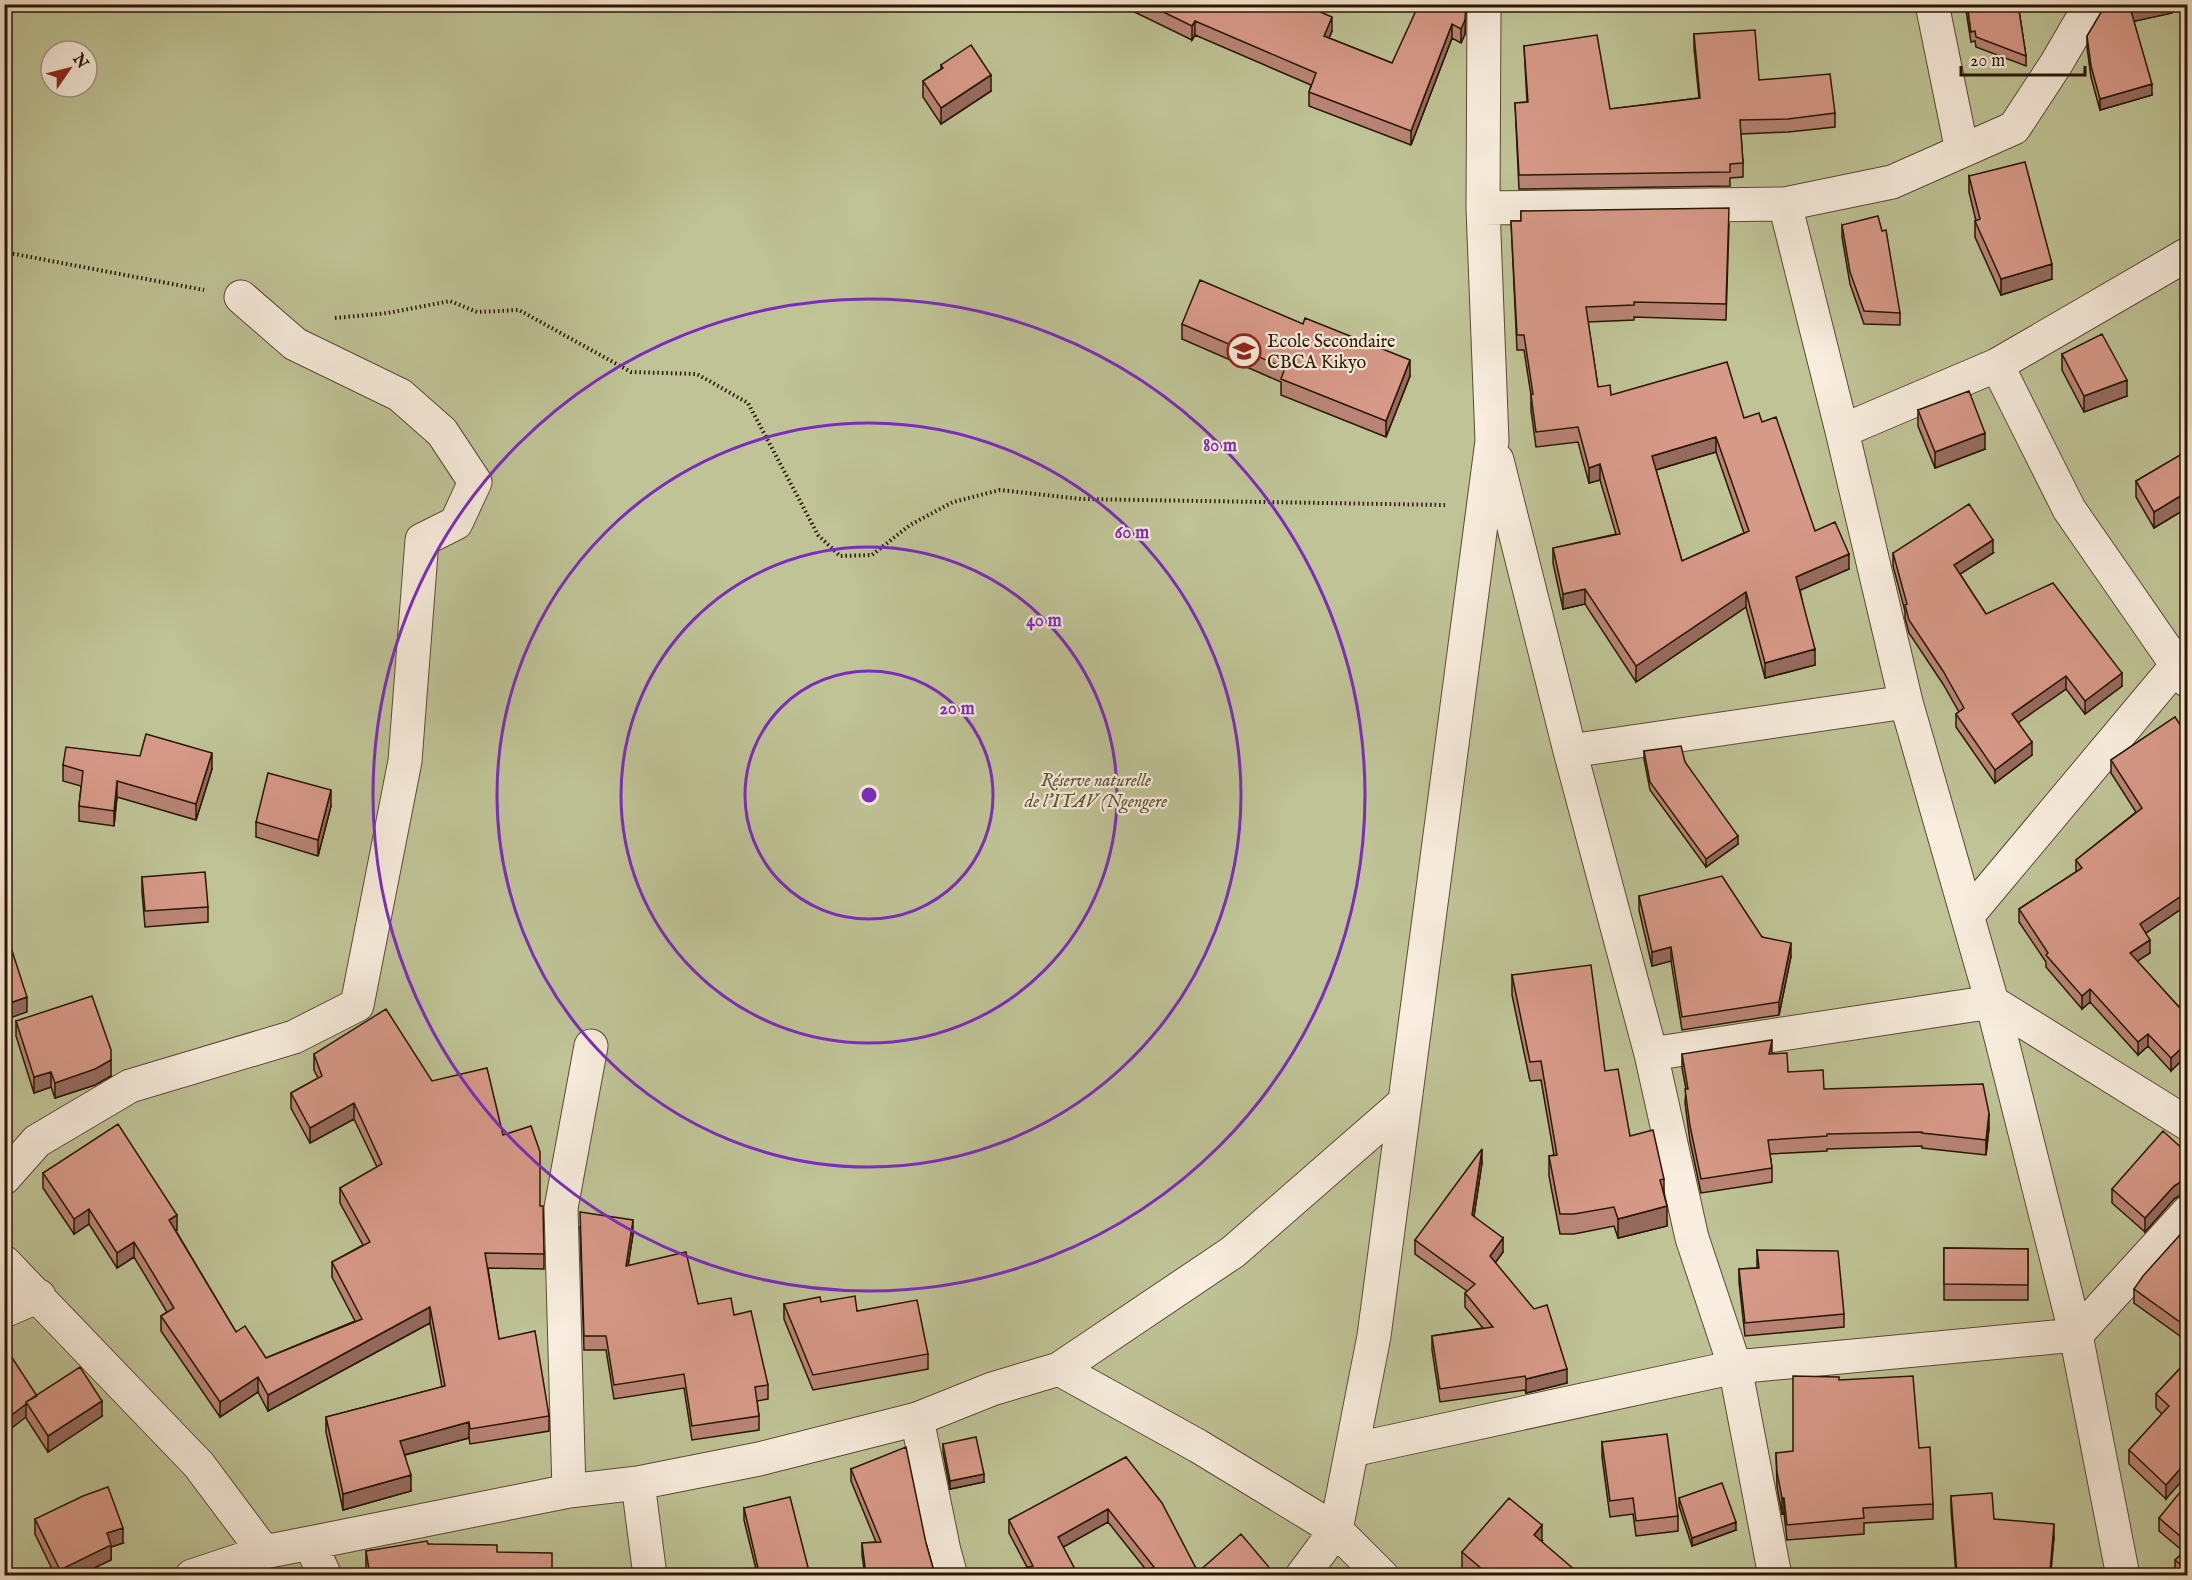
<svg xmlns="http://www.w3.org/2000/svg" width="2192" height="1580" font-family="'IM FELL English',serif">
<rect width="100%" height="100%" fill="#f5e4cc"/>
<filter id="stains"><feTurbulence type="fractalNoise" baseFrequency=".00333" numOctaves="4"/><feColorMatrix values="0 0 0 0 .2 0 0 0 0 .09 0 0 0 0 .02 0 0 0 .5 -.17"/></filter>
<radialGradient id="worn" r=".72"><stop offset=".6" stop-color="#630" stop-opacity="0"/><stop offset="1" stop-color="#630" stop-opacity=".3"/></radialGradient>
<path fill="#bfc396" stroke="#746d4c" stroke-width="1.5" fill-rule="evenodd" d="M5,5H2187V1575H5ZM51,51H87V87H51Z"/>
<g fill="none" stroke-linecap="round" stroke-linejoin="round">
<defs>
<path id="minor" d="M1932,4L1962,151
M1785,204L1842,431L1906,702L1992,1002L2076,1335L2123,1576
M1483,208L1785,204L1892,182L2014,128L2056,64L2091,4
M1997,365L2069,509L2188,681
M1842,431L1997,365L2188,254
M1497,460L1570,751L1651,1054L1692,1238L1735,1367L1775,1576
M1570,751L1906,702
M1968,915L2188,652
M1651,1054L1992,1002L2188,1124
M4,1178L37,1141L130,1086L294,1037L357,1005L405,761L422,540L456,523L475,482L442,432L400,395L295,344L241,297
M4,1262L199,1465L264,1552
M4,1311L39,1296
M1059,1369L1198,1446L1336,1530L1382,1576
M917,1419L944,1551L951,1576
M1352,1450L1735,1367L2076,1335L2188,1212
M638,1483L650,1576
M569,1491L561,1208L591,1046
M310,1543L325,1576
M192,1576L264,1552L310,1543L569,1491L638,1483L759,1459L917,1419L992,1389L1059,1369L1233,1252L1405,1102
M1302,1576L1336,1530L1374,1336L1492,441L1483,208L1484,4"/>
</defs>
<use href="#minor" stroke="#5b4a34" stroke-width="35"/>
<path stroke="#281702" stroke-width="4" stroke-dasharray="1.5 3" stroke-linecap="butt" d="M4,252L204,290
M335,318L388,313L450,301L477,312L519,310L631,372L697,374L748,403L818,535L840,556L872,555L910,525L953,502L1000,490L1081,499L1445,505"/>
<use href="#minor" stroke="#f8edde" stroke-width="33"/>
</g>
<path fill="#b98475" stroke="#281702" stroke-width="1.5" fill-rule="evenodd" d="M1077,4H1087L1085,8Z
M1118,4H1303L1332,31L1329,38L1392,63L1466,4L1465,34L1461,43L1452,38L1411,145L1309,106V92L1311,85L1195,35L1192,40Z
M1965,4H2018L2026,56V66L1976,47L1975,41L1971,42Z
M2172,4V13L2134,21L2152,95L2100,110L2091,77L2087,47V36Z
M1694,34L1759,80L1835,113V127L1788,132L1741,134L1743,163V177L1730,178V186L1519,189L1515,103L1527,102L1524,46L1610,109L1699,98L1694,48Z
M941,65L991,91L941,124L923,97V81L941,69Z
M1969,176L2052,279L2001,295L1975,237V221H1976L1969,192Z
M1521,211L1729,224L1726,320L1634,317V320L1588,322L1598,387L1611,395L1762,422L1815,531L1849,569L1800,590L1815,665L1765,678L1746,607L1636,682L1585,604L1563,609L1553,563V548L1616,534L1600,480L1589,483L1578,442L1536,447L1531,410V395L1524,350H1517L1511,221H1521ZM1716,452L1744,533L1682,561L1656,470Z
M1842,225L1900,313V325L1864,324L1850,284L1842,237Z
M1182,324L1410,376L1386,437L1281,395V382L1182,339Z
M2062,354L2127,396L2084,412L2062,370Z
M1918,410L1985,449L1935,468L1918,426Z
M2187,451V508L2154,528L2136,497V481Z
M1893,553H1993L1960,574L1986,614L2122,686L2085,714L2066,689L2018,722L2032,755L1995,783L1956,727V714L1959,712L1943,684L1909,633L1905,618V611L1893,566Z
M2175,717L2187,905L2146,933L2150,953L2137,961L2179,1007L2187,997V1055L2171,1071L2148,1046L2138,1055L2090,1002L2082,1009L2046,967V962L2019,922V909L2076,872V860L2136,812L2111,773V760Z
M1644,751L1685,762L1738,844L1706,867L1650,790L1644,759Z
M63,765L212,769L196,820L117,797L114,826L79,821V806L81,786L63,781Z
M331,806L318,856L256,837V822Z
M142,877L208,907V922L145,927L142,892Z
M1639,896L1762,937L1791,956L1779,1015L1682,1030L1671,961L1652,966L1639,910Z
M1512,975L1605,1071L1630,1136L1664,1179V1195L1667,1226L1618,1238L1614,1226L1574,1234H1560L1549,1176V1156L1554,1155L1541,1080L1530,1081L1512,995Z
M16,1021L111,1076L95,1085L55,1098L51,1087L34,1093L16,1036Z
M314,1054L432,1081L503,1135L540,1206L544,1254V1269L488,1268L499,1339L549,1416V1431L470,1444L469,1438L405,1455L411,1491L343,1510L326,1432V1417L442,1387L430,1323L268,1411L258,1392L220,1417L161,1331V1316L167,1312L134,1257L117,1268L89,1224L74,1234L43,1188V1173L177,1230L176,1231L236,1332L266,1358L355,1321L332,1277V1262L363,1245L340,1203V1188L377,1167L354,1119L310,1143L291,1108V1093L318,1078L314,1070Z
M1682,1054H1772L1788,1072L1824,1089L1989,1128L1986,1155L1922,1148V1146L1827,1149V1151L1770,1154L1772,1168V1182L1701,1193L1690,1141L1685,1103L1686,1089L1682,1068Z
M2187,1153V1194H2182L2174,1199L2145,1232L2112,1203V1189Z
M1482,1163L1474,1216L1503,1252L1495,1263L1567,1383L1526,1393L1525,1390L1440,1402L1432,1350V1336L1483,1328L1465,1307V1293L1467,1291L1415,1254V1240Z
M580,1227L633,1234L628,1266L698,1304L734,1315L768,1385V1399L757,1401L759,1416V1430L692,1440L684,1388L614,1399L606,1350H584Z
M2187,1227V1341L2134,1303V1289Z
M1944,1248L2028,1249V1300H1944Z
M1757,1250L1844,1314V1327L1745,1336L1739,1282V1269L1757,1268Z
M821,1302L857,1311L928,1354V1369L813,1390L784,1319V1304Z
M4,1352L37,1396L102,1416L48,1452L26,1418Z
M2187,1361L2166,1499L2129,1464V1450L2162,1414L2156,1408V1394Z
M1602,1442L1678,1516V1531L1636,1536L1633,1514L1610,1517L1602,1457Z
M943,1444L984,1482L950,1489L943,1452Z
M1919,1448L1933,1504V1519L1864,1523V1534L1787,1540L1784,1513L1782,1514L1777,1487L1776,1453Z
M1126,1457L1198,1572L1273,1575L1147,1571L1108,1522L1063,1547L1078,1575L1027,1567L1009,1533V1520Z
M851,1469L926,1543L933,1568L937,1575H865L862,1555V1543L876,1542L851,1481Z
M1951,1496L1994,1519L2054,1537L2051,1572L2068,1575H1956L1951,1509Z
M2187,1497V1575H2179L2175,1573V1560L2184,1552L2159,1531V1518Z
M1679,1498L1736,1530L1692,1546L1679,1506Z
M744,1508L810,1575H755V1569H756L744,1520Z
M35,1519L123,1543L111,1547V1560L79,1575H55L35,1534Z
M1542,1541L1541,1542L1576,1575H1471L1462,1568V1552Z
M428,1544L497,1552L552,1575H368L366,1567V1551Z"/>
<path fill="#966b5f" stroke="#281702" stroke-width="1.5" d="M1466,4L1465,34L1461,43V29Z
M2162,4H2172V13L2131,22V11Z
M1332,17V31L1324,50V36Z
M1195,21V35L1192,40V26Z
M1452,24V38L1411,145V131Z
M991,75V91L941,124V108Z
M2152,84V95L2100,110V99Z
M2052,264V279L2001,295V279Z
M1410,360V376L1386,437V421Z
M2127,380V396L2084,412V396Z
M1985,433V449L1935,468V452Z
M1716,437V452L1652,471V456Z
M1600,464V480L1589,483V468Z
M2187,492V508L2154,528V512Z
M1993,540V553L1954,578V565Z
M1849,554V569L1796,592V577Z
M1585,589V604L1563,609V594Z
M1746,592V607L1636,682V666Z
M1815,649V665L1765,678V663Z
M2122,673V686L2085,714V701Z
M2066,676V689L2012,727V714Z
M2032,742V755L1995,783V770Z
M212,753V769L196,820V804Z
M117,781V797L114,826V811Z
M331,790V806L318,856V840Z
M1738,836V844L1706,867V859Z
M2187,892V905L2140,937V924Z
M2150,940V953L2130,966V953Z
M1791,943V956L1779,1015V1002Z
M1671,947V961L1652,966V952Z
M2090,989V1002L2082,1009V996Z
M27,997V1012L4,1020V1005Z
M2148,1034V1046L2138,1055V1042Z
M1772,1040V1055L1769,1054Z
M2187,1043V1055L2171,1071V1058Z
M111,1060V1076L95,1085L55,1098V1083Z
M51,1072V1087L34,1093V1077Z
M354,1103V1119L310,1143V1128Z
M1989,1113V1128L1986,1155V1140Z
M1482,1149V1163L1472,1229V1215Z
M2182,1181V1194L2174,1199L2145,1232V1218L2174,1186Z
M1667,1206V1226L1618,1238V1219Z
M89,1209V1224L74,1234V1219Z
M177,1215V1230L169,1235V1220Z
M633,1220V1234L626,1280V1266Z
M1503,1238V1252L1490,1270V1256Z
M134,1242V1257L117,1268V1253Z
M430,1307V1323L268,1411V1395Z
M1567,1369V1383L1526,1393V1379Z
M258,1377V1392L220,1417V1402Z
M102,1401V1416L48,1452V1436Z
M26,1404V1417L4,1434V1421Z
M469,1422V1438L400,1456V1441Z
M2187,1461V1475L2166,1499V1485Z
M984,1474V1482L950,1489V1481Z
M411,1475V1491L343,1510V1494Z
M1782,1498H1784V1513L1782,1514Z
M1108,1509V1522L1058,1550V1537Z
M1736,1522V1530L1692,1546V1538Z
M2054,1524V1537L2050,1575Z
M1542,1525V1541L1534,1551V1535Z
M123,1528V1543L111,1547V1560L79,1575H60V1570L107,1533Z
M1576,1571V1575H1565Z"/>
<path fill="#d79988" stroke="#281702" stroke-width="1.5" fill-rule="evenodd" d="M1147,4H1302L1332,17L1324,36L1392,63L1419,4H1466L1465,20L1461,29L1452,24L1411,131L1309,92L1316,73L1195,21L1192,26Z
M1967,4H2018L2026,56L1976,37L1975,31L1971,32Z
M2106,4H2162L2131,11L2152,84L2100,99L2091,66L2087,36Z
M1755,30L1759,80L1830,74L1835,113L1788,119L1740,120L1743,163L1730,164V172L1519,175L1515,103L1528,102L1524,46L1597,35L1610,109L1700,98L1694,34Z
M971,45L991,75L941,108L923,81L943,68L941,65Z
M2025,162L2052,264L2001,279L1975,221L1980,219L1969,176Z
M1729,208L1726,304L1634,302V305L1586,307L1598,387L1610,385L1611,395L1727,362L1744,418L1759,413L1762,422L1776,417L1815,531L1835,522L1849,554L1796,577L1815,649L1765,663L1746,592L1636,666L1585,589L1563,594L1553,548L1620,534L1600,464L1589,468L1578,427L1536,432L1531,395L1533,394L1524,335H1517L1511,221H1521V211ZM1716,437L1749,531L1682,561L1652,456Z
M1878,216L1882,231L1886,230L1900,313L1864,311L1850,272L1842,225Z
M1200,280L1303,324L1305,318L1410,360L1386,421L1281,379L1285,368L1182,324Z
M2102,334L2127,380L2084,396L2062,354Z
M1969,391L1985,433L1935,452L1918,410Z
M2187,451V492L2154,512L2136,481Z
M1969,504L1993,540L1954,565L1986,614L2053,583L2122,673L2085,701L2066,676L2012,714L2032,742L1995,770L1956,714L1964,708L1943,671L1909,620L1905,605L1907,604L1893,553Z
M2175,717L2187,735V892L2140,924L2150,940L2130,953L2179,1007L2187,997V1043L2171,1058L2148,1034L2138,1042L2090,989L2082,996L2046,955L2048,953L2019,909L2082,868L2076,860L2142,808L2111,760Z
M146,734L212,753L196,804L117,781L114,811L79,806L83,771L63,765L66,747L140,756Z
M1681,746L1685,762L1738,836L1706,859L1650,782L1644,751Z
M268,773L331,790L318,840L256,822Z
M205,872L208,907L145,911L142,877Z
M1722,876L1762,937L1791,943L1779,1002L1682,1017L1671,947L1652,952L1639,896Z
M4,926L27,997L4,1005Z
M1591,965L1605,1071L1618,1069L1630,1136L1653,1130L1664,1179L1660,1180L1667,1206L1618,1219L1614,1207L1574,1214H1560L1549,1156L1557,1155L1541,1061L1530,1062L1512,975Z
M92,996L111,1050V1060L95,1069L55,1083L51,1072L34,1077L16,1021Z
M386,1009L432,1081L487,1068L503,1135L531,1126L540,1152V1206H543L544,1254L485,1253L499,1339L535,1331L549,1416L470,1429L469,1422L400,1441L411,1475L343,1494L326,1417L445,1386L430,1307L268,1395L258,1377L220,1402L161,1316L174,1308L134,1242L117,1253L89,1209L74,1219L43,1173L118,1124L177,1215L169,1220L236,1332L245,1326L266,1358L362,1319L332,1262L370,1242L340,1188L382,1164L354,1103L310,1128L291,1093L322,1076L314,1054Z
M1772,1040L1769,1054L1787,1053L1788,1072L1823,1070L1824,1089L1983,1084L1989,1113L1986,1140L1922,1133V1132L1827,1134V1136L1768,1140L1772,1168L1701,1179L1690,1126L1685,1089H1688L1682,1054Z
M2163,1131L2187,1153V1180L2182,1181L2174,1186L2145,1218L2112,1189Z
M1482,1149L1472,1215L1503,1238L1490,1256L1534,1309L1547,1305L1567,1369L1526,1379L1525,1376L1440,1389L1432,1336L1493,1327L1465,1293L1475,1284L1415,1240Z
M580,1212L633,1220L626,1266L686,1252L698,1304L731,1298L734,1315L751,1311L768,1385L755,1387L759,1416L692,1426L684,1374L614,1385L606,1336H584Z
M2187,1227V1327L2134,1289L2143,1276Z
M1944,1248L2028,1249V1285L1944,1284Z
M1757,1250L1838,1251L1844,1314L1745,1323L1739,1269L1759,1268Z
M855,1296L857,1311L917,1300L928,1354L813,1375L784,1304L820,1297L821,1302Z
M7,1350L37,1396L26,1402V1404L4,1421V1352Z
M2187,1361V1461L2166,1485L2129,1450L2169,1406L2156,1394Z
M80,1367L102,1401L48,1436L26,1402Z
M1793,1376L1839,1377V1380L1913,1376L1919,1448L1930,1447L1933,1504L1863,1508L1864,1518L1787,1525L1784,1498H1782L1777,1472L1776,1453L1793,1451Z
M1667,1434L1678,1516L1636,1521L1633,1498L1610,1501L1602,1442Z
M976,1437L984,1474L950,1481L943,1444Z
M906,1447L926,1543L933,1568L937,1575H866L862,1543L881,1542L851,1469Z
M1126,1457L1162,1503L1198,1572L1241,1534L1273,1572L1268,1575H1139L1154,1567L1108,1509L1058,1537L1078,1575H998L1033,1566L1009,1520Z
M1722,1483L1736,1522L1692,1538L1679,1498Z
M108,1487L123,1528L107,1533L111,1545L60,1570L35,1519L83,1496Z
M2181,1491L2187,1497V1542L2159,1518Z
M1992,1493L1994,1519L2054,1524L2050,1572L2067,1570L2068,1575H1957L1951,1496Z
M790,1497L810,1575H757L755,1569L758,1568L744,1508Z
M1509,1498L1542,1525L1534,1535L1576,1571L1565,1575H1489L1462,1552Z
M427,1541L428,1544L497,1545V1552L552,1553V1575H436V1572L416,1575H370L366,1551Z
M2187,1549V1570L2175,1560Z"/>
<g fill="none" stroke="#7b2cbf" stroke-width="3">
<circle cx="869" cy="795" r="124"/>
<circle cx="869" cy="795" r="248"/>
<circle cx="869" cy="795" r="372"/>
<circle cx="869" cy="795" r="496"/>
</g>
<defs>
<symbol id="school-ring" viewBox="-11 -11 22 22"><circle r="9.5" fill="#f8edde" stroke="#8f2418" stroke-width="1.5"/><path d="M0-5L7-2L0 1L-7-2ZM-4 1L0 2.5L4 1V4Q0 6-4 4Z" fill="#8f2418"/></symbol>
</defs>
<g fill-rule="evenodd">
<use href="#school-ring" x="1225" y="332" width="38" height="38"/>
</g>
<g text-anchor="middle" stroke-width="4.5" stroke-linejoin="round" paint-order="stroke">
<g font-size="18" fill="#281702" stroke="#f8edde" text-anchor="start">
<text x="1267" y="347">Ecole Secondaire<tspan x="1267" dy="21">CBCA Kikyo</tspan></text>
</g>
<g font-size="18" font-style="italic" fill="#5d5336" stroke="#f8edde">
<text x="1096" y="786">Réserve naturelle<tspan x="1096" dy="21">de l'ITAV (Ngengere</tspan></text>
</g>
</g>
<circle cx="869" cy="795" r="9" fill="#7b2cbf" stroke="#f8edde" stroke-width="3"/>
<g font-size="18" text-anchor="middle" font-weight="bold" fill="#7b2cbf" stroke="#f8edde" stroke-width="4.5" stroke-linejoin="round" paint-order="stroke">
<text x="1220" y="451">80 m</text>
<text x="1132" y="538">60 m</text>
<text x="1044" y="626">40 m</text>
<text x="957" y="714">20 m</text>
</g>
<rect width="2192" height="1580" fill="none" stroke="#f5e4cc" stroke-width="24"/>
<rect x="6" y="6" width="2180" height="1568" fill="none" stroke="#281702" stroke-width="3"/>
<rect x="12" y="12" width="2168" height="1556" fill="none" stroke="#281702" stroke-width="1.5"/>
<g transform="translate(69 69) rotate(55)"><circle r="28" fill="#f8edde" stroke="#a59786" stroke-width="1.5"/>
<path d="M0-4.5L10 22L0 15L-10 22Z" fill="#8f2418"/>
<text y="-9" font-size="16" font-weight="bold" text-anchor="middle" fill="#281702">N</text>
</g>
<path d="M1961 66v9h124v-9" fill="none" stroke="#281702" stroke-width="3"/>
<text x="1970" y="66" font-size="18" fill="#281702" stroke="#f8edde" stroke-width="4.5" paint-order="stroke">20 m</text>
<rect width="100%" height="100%" filter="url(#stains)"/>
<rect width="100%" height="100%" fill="url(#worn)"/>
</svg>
